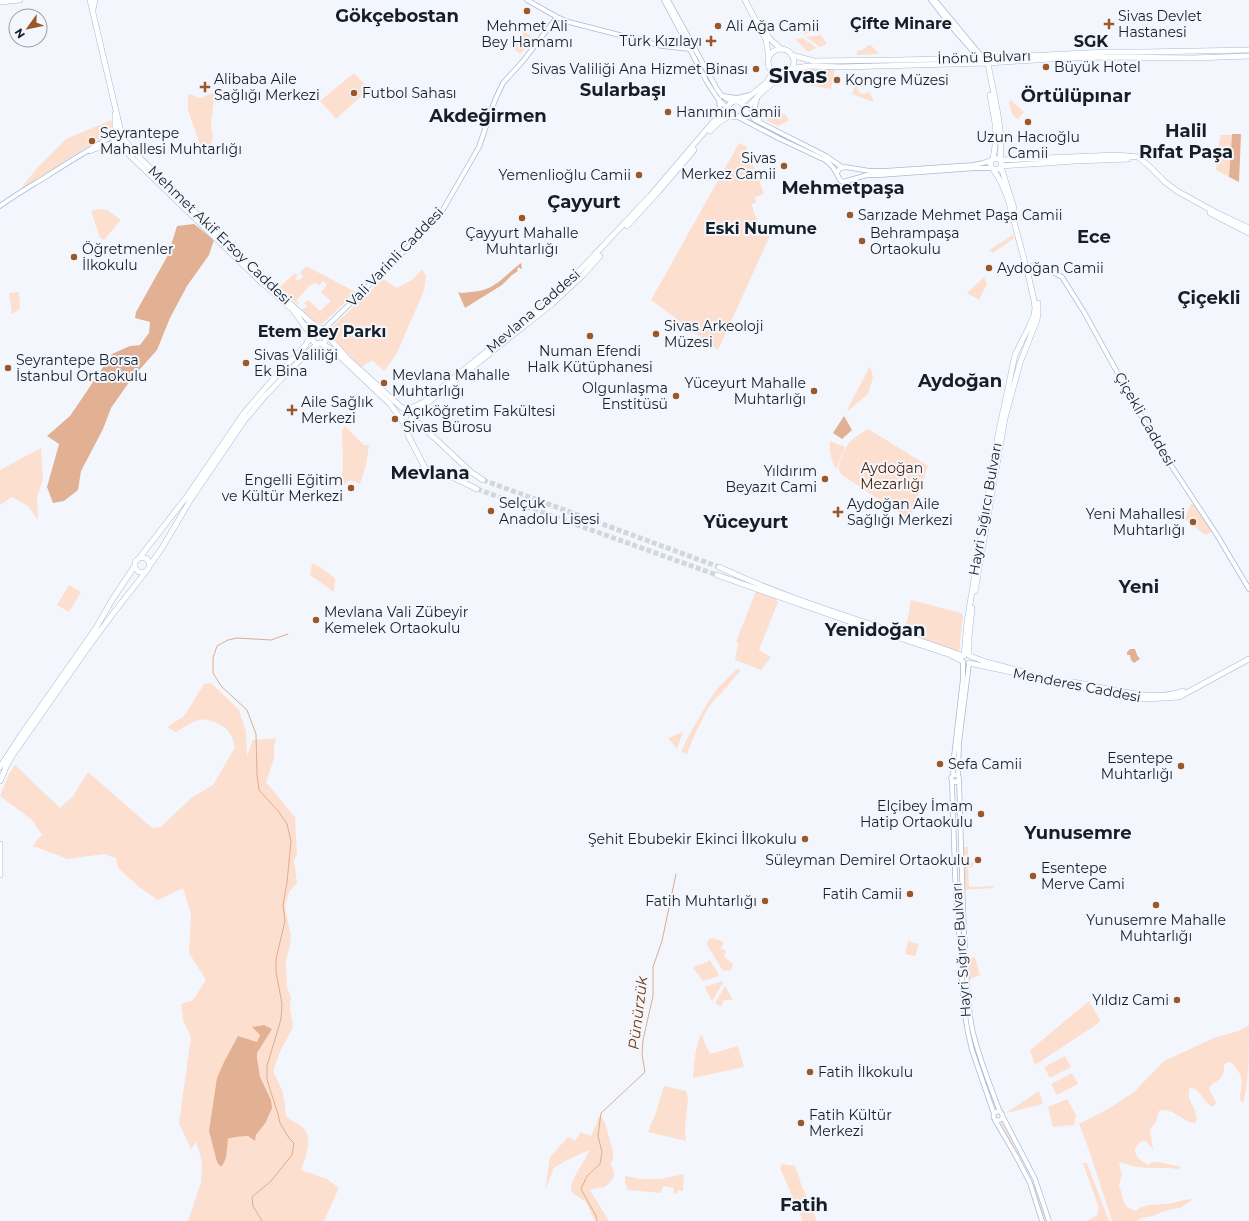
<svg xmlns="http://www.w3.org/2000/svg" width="1249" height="1221" font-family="Montserrat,sans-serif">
<rect width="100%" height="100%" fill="#f3f7fd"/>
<path fill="#fddfcf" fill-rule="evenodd" d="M811,21L816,25L820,31L804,34L802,30Z
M524,31L534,39L527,48L519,39Z
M821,35L827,44L820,47L806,37Z
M803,38L817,48L808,52L796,40V39Z
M517,39L526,48L520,54L511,46Z
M871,45L879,54L857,55V51L863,50V49L866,48V46Z
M808,69H835L831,89L808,85L803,73V70Z
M354,73L369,89L336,119L320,101Z
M856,82L858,83L857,86L858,91L863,94L869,92L871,96L873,98V102L852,94Z
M215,92L211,124L213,138L211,143L202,150L188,110V95L190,94L200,98Z
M1011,100L1024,112L1018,119L1016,118L1012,114L1009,102Z
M781,113L786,115L789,120L778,126L766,120Z
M111,120L113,124L110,130L102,138L74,155L19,191L37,168L66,139Z
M1220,135H1232L1229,177L1216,170Z
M739,143L746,146L764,194L755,197L756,203L751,204L760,229L770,224L774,227L718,350L651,300Z
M100,209L107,210L120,219V221L104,240L100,238L91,211Z
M1013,235L1014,239H1013L993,253L989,250Z
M306,266L356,292L322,324L315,322L302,310L307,306L304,303L308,300L320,311L331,301L321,292L327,285L323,281L319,285L315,283L309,286L297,300V302H299L297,304L280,287L295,273L298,275L295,279L297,280L301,279L303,276L300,273Z
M422,269L426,276L424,291L396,355L384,371L372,360L362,367L331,339L330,329L383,279L397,288L412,280Z
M984,277L987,284L979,300L967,293Z
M19,292L20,309L12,314L9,293Z
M870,366L873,377L868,394L848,411L847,410Z
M345,426L364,445H369L366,465L360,484L350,480L345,484L341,483L343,467L342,431Z
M866,430H870L928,466L910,520L842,475L838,468C845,447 846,442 866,430Z
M830,441L845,447L836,469C831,459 829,452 830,441Z
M41,448L43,478L37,498L38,520L28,506L12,497L0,505V470Z
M1191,504H1194L1212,532L1205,535L1185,519Z
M312,563L320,567L335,578L334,592L310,575Z
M69,585L81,592L69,612L57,605Z
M756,591L776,599L778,602L759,650L771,657L761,670L735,660L738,643L736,642Z
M911,600L961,613L963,616L959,652L902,633L908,618Z
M738,668L740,671L724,690L713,701L707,710L695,734L687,754L681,752L688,737L710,699L717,689Z
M211,683L239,710L246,731L247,756L253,740L276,738L274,747V759L266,782L295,817L297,854L294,861L297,883L289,892L285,907L289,927L291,935L290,945L286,960V965L287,987L291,997L290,1008L293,1027L280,1052L274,1068V1073L282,1090L285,1104L286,1116C290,1120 295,1122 300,1125C315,1137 306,1154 301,1170L327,1179L339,1188L324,1221H188L201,1182L202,1161L196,1142L191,1149L179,1123L191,1037L183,1020L181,1004L193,1000L206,980L189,953L191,914L183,888L158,900L139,887L118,868L116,858L104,854L68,859L33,846L36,841L42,835L32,820L0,796L9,774L15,765L60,808L73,796L88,772L152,828L161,827L191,798L213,785L235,747C232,732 225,725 211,721C207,720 202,719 199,720C191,722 183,728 176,732L167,727L184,716L204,684ZM254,1029H272L257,1053L258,1066L260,1077L271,1100L269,1117L258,1131L255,1140L249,1136L246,1135L239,1137H231L228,1139L225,1161V1060L257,1042L260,1035Z
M683,732L677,749L668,738Z
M960,847H968V862H974L973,867L968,868L969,887L993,886V888L962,890Z
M713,938L724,942L721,948L726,951L724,957L733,964L731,970L723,971L707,945V942L709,939Z
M908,941L919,944L915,956L905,954Z
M975,957L980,975L970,979L968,978L967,960Z
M710,960L719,975L718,976L704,981H703L693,968C697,964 705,964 710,960Z
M723,981V983L712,1001L705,988L706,986Z
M725,986L733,1000H724L721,1006L715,1003Z
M1089,1001L1100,1020L1099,1023L1035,1065L1030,1050Z
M1249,1025C1249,1044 1249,1088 1243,1103H1242C1239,1099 1240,1095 1241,1090C1243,1078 1240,1070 1230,1062L1226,1063L1224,1065C1224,1069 1224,1073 1222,1076C1220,1081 1212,1082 1209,1088L1216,1103L1212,1107C1204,1102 1201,1091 1191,1087C1182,1099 1202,1111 1195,1123C1186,1124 1175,1109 1161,1110L1159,1111L1156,1122L1150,1129L1153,1150L1145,1140C1128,1147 1135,1159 1149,1165L1150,1164L1151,1162C1159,1161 1171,1166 1180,1166V1168L1178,1169L1169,1168H1147L1131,1166L1121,1162L1119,1164L1122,1175L1119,1185L1124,1202L1127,1207L1135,1211C1147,1203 1153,1205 1166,1204C1174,1203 1183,1200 1191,1199L1192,1200L1180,1208L1164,1211L1153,1216L1141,1218L1136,1221H1112L1088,1147L1079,1124L1108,1109L1134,1092L1164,1061L1214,1038L1238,1031Z
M701,1034L710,1054L738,1046L744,1067L693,1078C694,1064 695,1048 701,1034Z
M1065,1056L1071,1067L1050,1078L1044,1067Z
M1072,1073L1078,1084L1057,1095L1051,1084Z
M664,1086L686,1091L688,1098L685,1128L686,1141L648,1132L656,1112Z
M1039,1091L1043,1104L1006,1113Z
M1067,1099L1076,1115L1074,1125L1053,1127L1048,1107Z
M598,1116L602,1118L605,1123L613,1152V1160L610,1164C617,1174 614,1179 605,1187L592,1189L590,1190L609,1221H595L586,1202L574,1194L571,1191C571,1175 585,1164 589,1150L565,1161L554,1168L545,1190L550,1157L568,1137L575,1141L581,1132L591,1136C594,1128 598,1124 598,1116Z
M1003,1122L1036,1190L1047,1221H1045L1029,1178L1001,1124Z
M1083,1163H1087L1109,1221H1087L1097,1215L1099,1209Z
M782,1164L795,1166L801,1182L800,1183L804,1191L817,1221H803L780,1168Z
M684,1174L683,1191L678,1190L677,1194L673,1193L674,1188L663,1186L661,1193L628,1190L625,1182V1176L640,1179H661Z"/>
<path fill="#e2b093" d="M1232,134H1241L1239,182L1229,177Z
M194,224L214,240L209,255L187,286L170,318L157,350L132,378L111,408L103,429L81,471L78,490L64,501L53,503L47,487L59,444L47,436L70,416L112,354L130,346L140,345L149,333L150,322L135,318L136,312L168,255L177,226Z
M521,263L522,268L520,269L519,267L517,269L518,271L512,275L502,285L465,308L458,292L461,293C469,292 479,292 486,289C499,284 509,272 521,263Z
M844,416L852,430L842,439L833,433Z
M1130,649H1135L1137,655L1140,659L1134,663L1131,660L1130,655H1127V652Z
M264,1025L272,1029L257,1053V1058L260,1077L271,1100L272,1108L266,1122L256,1135L255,1141L248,1136C244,1136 231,1137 228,1139L226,1158L222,1166H220L217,1162L209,1131L217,1078L225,1060L238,1036L257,1042L260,1035L252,1027Z"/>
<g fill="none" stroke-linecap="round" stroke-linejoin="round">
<path stroke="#deac8f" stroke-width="1" d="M262,1221L253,1206L252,1197L271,1181L292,1155L294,1143L289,1138L280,1123L278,1114L267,1080V1066L281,1019L282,1004L276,972V959L285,921L283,905L287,882L291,841L287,824L279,812L259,790L257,774L256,734L247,710L221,686L213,673V658L217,646L228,640L237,638L271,640L288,634
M597,1221L596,1216L581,1189L587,1176L600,1164L602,1152L598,1136L601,1113L645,1072L642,1054L643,1040L653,996V967L662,941L676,874"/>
<path stroke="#d2d6dd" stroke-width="5" stroke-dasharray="5 2.5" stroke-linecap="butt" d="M483,480L719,567
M477,489L717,575"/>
<defs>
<path id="minor" d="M527,0L557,17L569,22L662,46L690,49
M664,0L707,82L718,99L729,110
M668,0L717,89L722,96L733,102
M931,0L956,32L979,58
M935,0L983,58
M723,96L737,98L750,95
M719,99L720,112L719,117
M757,99L754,110L760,122
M744,109L755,120L826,156L842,167
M738,117L778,138L825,160C829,163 833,166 835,171C839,175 837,179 843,182L867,175H880L976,168H992
M90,151L109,144L117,143
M837,173L839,169L845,167L870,171H884L973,165L983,163L992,160
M0,206C15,195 31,186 47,176C69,162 91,148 113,136
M1029,266L1051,271L1062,277L1084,312L1155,441L1217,535L1249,589
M324,329L402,253L441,213L479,147L495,100L503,83L523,61L557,17
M953,775L954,756L963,678V662
M958,775L959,743L969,664
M959,780C961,837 962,893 965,950C967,976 967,1003 972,1028C978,1056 990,1085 1000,1112
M952,781L955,782L958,781L959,778L958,775H953L951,778L952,781L955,875L964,1009L968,1033L972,1050L994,1114
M993.5 1116a4.5 4.5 0 1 1 9 0a4.5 4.5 0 1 1-9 0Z
M1003,1117L1035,1179L1049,1221
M995,1120L1016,1156L1030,1183L1042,1221"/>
<path id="major" d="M90,0L121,132
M745,0L766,40L769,57
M0,2L20,0
M93,9L95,0
M764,29L769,38L781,49
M768 62a13 13 0 1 1 26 0a13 13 0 1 1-26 0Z
M791,55L814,61L899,60L983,58L1106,52H1143L1249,50
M986,61L988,63C993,94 1004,128 1000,160
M791,69L808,66L842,67L988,63L1067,58L1106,57L1193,58L1249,56
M990,95L995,123V146L993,159
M728 109a8 8 0 1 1 16 0a8 8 0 1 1-16 0Z
M741,103L766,83L773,72
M744,108L749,106L762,92L782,75
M115,114V134
M710,131L718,123L731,115
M113.5 138a5.5 5.5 0 1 1 11 0a5.5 5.5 0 1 1-11 0Z
M124,140L141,159L274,289L313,324L320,328
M118,144L260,281L293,310L311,335
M990.5 164a5.5 5.5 0 1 1 11 0a5.5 5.5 0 1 1-11 0Z
M1000,160L1117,155L1138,157L1149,166L1165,182L1177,191L1215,212L1249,228
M1001,166L1075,161L1128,159
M1001,167L1014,208
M1210,213L1249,233
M627,226L659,191L694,150
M311 336a8 8 0 1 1 16 0a8 8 0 1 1-16 0Z
M327,334L331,340L348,359L365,374L401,407L411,412L412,417C411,421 407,423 403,422
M320,343L333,350L390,404L403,422L409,437L425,468L456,479L477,489
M407,410L424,402L550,300L566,285L650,196L713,122L729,111
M412,415L552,304L583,275L600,256
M412,417L471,472L483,480
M140,557L188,495L244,413L267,386L305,346L311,336
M150,565L162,548L191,499L244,421L266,395L296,364L314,347L320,343
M719,567C798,604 882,626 963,656
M717,575L848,621L951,655L962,661
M975,591L1005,418L1020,363L1037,320L1038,314V303
M969,655V637L972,608
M964,656L967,622L998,435L1015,355L1030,325L1034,315L1035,308L1034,300L1028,274L1008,199L1001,182L993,169
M970,656L986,662L1024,672
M969,663L1119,695L1145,699L1179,697L1249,659
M1073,682C1104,687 1154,703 1183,691
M0,767L21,735L96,628L112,600L134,567
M0,781L6,767L12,756L89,646L115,611L148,569C152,562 147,556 139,558L135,562V568L139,572H145
M0,844V875"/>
</defs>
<use href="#minor" stroke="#a7bbd6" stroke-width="5.5"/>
<use href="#major" stroke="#a7bbd6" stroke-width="6"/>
<use href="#minor" stroke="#fff" stroke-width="4"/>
<use href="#major" stroke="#fff" stroke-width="5"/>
</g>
<g fill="#9b572a" stroke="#f3f7fd" stroke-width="1.5">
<circle cx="527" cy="11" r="4"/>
<path d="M1107 18h4v4h4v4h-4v4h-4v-4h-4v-4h4z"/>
<circle cx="718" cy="26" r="4"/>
<path d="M709 35h4v4h4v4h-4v4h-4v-4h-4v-4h4z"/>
<circle cx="1046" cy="67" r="4"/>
<circle cx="756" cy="69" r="4"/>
<circle cx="837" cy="80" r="4"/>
<path d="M203 81h4v4h4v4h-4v4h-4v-4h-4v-4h4z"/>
<circle cx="354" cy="93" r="4"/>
<circle cx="668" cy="112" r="4"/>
<circle cx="1028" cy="122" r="4"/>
<circle cx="92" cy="141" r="4"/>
<circle cx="784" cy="166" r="4"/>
<circle cx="639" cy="175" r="4"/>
<circle cx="850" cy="215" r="4"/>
<circle cx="522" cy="218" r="4"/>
<circle cx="862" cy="241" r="4"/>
<circle cx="74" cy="257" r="4"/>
<circle cx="989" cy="268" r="4"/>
<circle cx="656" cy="334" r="4"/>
<circle cx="590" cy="336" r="4"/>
<circle cx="246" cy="363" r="4"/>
<circle cx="8" cy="368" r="4"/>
<circle cx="384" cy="383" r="4"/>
<circle cx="814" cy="391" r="4"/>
<circle cx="676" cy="396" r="4"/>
<path d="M290 404h4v4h4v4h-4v4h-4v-4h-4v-4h4z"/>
<circle cx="395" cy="419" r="4"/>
<circle cx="825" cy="479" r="4"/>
<circle cx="351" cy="488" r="4"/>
<circle cx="491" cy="511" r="4"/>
<path d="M836 506h4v4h4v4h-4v4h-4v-4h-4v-4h4z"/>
<circle cx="1193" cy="522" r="4"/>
<circle cx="316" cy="620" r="4"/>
<circle cx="940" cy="764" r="4"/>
<circle cx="1181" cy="766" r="4"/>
<circle cx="981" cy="814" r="4"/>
<circle cx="805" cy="839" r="4"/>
<circle cx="978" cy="860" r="4"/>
<circle cx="1033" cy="876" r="4"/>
<circle cx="910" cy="894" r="4"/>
<circle cx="765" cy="901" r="4"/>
<circle cx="1156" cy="905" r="4"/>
<circle cx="1177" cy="1000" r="4"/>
<circle cx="810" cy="1072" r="4"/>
<circle cx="801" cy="1123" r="4"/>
</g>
<g text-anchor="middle" stroke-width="4" stroke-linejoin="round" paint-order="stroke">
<g font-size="14" fill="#161e28" stroke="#f3f7fd" text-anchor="start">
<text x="1118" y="21">Sivas Devlet<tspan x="1118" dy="16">Hastanesi</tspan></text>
<text x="527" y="31" text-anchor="middle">Mehmet Ali<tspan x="527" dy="16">Bey Hamamı</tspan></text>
<text x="726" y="31">Ali Ağa Camii</text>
<text x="702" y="46" text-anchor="end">Türk Kızılayı</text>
<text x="1054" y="72">Büyük Hotel</text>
<text x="748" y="74" text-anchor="end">Sivas Valiliği Ana Hizmet Binası</text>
<text x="214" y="84">Alibaba Aile<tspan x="214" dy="16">Sağlığı Merkezi</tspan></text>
<text x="845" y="85">Kongre Müzesi</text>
<text x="362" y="98">Futbol Sahası</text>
<text x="676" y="117">Hanımın Camii</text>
<text x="100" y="138">Seyrantepe<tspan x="100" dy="16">Mahallesi Muhtarlığı</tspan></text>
<text x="1028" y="142" text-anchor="middle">Uzun Hacıoğlu<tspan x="1028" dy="16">Camii</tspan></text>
<text x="776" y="163" text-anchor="end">Sivas<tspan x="776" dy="16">Merkez Camii</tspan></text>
<text x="631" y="180" text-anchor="end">Yemenlioğlu Camii</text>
<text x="858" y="220">Sarızade Mehmet Paşa Camii</text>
<text x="522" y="238" text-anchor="middle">Çayyurt Mahalle<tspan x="522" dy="16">Muhtarlığı</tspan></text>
<text x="870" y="238">Behrampaşa<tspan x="870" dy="16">Ortaokulu</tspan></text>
<text x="82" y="254">Öğretmenler<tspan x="82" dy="16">İlkokulu</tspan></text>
<text x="997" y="273">Aydoğan Camii</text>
<text x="664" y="331">Sivas Arkeoloji<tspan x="664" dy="16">Müzesi</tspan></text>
<text x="590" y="356" text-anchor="middle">Numan Efendi<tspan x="590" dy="16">Halk Kütüphanesi</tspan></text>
<text x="254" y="360">Sivas Valiliği<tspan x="254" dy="16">Ek Bina</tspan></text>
<text x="16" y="365">Seyrantepe Borsa<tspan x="16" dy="16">İstanbul Ortaokulu</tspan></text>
<text x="392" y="380">Mevlana Mahalle<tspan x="392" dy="16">Muhtarlığı</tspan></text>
<text x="806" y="388" text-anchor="end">Yüceyurt Mahalle<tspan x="806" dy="16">Muhtarlığı</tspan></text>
<text x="668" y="393" text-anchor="end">Olgunlaşma<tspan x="668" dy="16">Enstitüsü</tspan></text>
<text x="301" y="407">Aile Sağlık<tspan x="301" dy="16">Merkezi</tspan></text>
<text x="403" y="416">Açıköğretim Fakültesi<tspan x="403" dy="16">Sivas Bürosu</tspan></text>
<text x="817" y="476" text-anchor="end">Yıldırım<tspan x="817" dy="16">Beyazıt Cami</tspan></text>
<text x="343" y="485" text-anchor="end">Engelli Eğitim<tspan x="343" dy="16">ve Kültür Merkezi</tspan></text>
<text x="499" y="508">Selçuk<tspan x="499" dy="16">Anadolu Lisesi</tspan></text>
<text x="847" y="509">Aydoğan Aile<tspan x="847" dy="16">Sağlığı Merkezi</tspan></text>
<text x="1185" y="519" text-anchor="end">Yeni Mahallesi<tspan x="1185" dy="16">Muhtarlığı</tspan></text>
<text x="324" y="617">Mevlana Vali Zübeyir<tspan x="324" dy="16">Kemelek Ortaokulu</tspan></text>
<text x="1173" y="763" text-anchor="end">Esentepe<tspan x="1173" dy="16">Muhtarlığı</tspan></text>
<text x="948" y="769">Sefa Camii</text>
<text x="973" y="811" text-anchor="end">Elçibey İmam<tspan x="973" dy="16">Hatip Ortaokulu</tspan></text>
<text x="797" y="844" text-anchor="end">Şehit Ebubekir Ekinci İlkokulu</text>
<text x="970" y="865" text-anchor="end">Süleyman Demirel Ortaokulu</text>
<text x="1041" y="873">Esentepe<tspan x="1041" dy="16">Merve Cami</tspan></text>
<text x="902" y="899" text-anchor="end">Fatih Camii</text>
<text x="757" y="906" text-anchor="end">Fatih Muhtarlığı</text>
<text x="1156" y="925" text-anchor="middle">Yunusemre Mahalle<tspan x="1156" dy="16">Muhtarlığı</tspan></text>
<text x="1169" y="1005" text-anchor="end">Yıldız Cami</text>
<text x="818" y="1077">Fatih İlkokulu</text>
<text x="809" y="1120">Fatih Kültür<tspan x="809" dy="16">Merkezi</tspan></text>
</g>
<g font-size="14" fill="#161e28" stroke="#f3f7fd">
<text transform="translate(984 57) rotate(-2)" y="5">İnönü Bulvarı</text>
<text transform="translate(220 235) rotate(44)" y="5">Mehmet Akif Ersoy Caddesi</text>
<text transform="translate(395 257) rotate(-46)" y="5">Vali Varinli Caddesi</text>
<text transform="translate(533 311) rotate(-41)" y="5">Mevlana Caddesi</text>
<text transform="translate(1145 419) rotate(60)" y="5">Çiçekli Caddesi</text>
<text transform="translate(985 509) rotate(-80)" y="5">Hayri Sığırcı Bulvarı</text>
<text transform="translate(1077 685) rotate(11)" y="5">Menderes Caddesi</text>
<text transform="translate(961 950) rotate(-94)" y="5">Hayri Sığırcı Bulvarı</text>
</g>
<g font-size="14" fill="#4c1f00" stroke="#f3f7fd">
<text x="892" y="473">Aydoğan<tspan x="892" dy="16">Mezarlığı</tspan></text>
</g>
<g font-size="15" font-style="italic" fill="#76390b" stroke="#f3f7fd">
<text transform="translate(638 1013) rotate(-83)" y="5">Pünürzük</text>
</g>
<g font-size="16" font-weight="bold" fill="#161e28" stroke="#f3f7fd">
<text x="901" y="29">Çifte Minare</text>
<text x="1091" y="47">SGK</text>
<text x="761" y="234">Eski Numune</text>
<text x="322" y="337">Etem Bey Parkı</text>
</g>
<g font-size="18" font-weight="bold" fill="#161e28" stroke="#f3f7fd">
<text x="397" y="22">Gökçebostan</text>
<text x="623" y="96">Sularbaşı</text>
<text x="1076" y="102">Örtülüpınar</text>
<text x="488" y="122">Akdeğirmen</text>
<text x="1186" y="137">Halil<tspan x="1186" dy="21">Rıfat Paşa</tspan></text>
<text x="843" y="194">Mehmetpaşa</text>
<text x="584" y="208">Çayyurt</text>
<text x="1094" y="243">Ece</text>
<text x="1209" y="304">Çiçekli</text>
<text x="960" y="387">Aydoğan</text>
<text x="430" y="479">Mevlana</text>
<text x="746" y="528">Yüceyurt</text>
<text x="1139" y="593">Yeni</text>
<text x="875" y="636">Yenidoğan</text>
<text x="1078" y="839">Yunusemre</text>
<text x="804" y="1211">Fatih</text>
</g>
<g font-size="22" font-weight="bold" fill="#161e28" stroke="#f3f7fd">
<text x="798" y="83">Sivas</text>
</g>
</g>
<g transform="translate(28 28) rotate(237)"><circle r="19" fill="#f3f7fd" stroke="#9ba0a8"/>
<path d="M0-3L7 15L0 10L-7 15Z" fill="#9b572a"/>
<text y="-6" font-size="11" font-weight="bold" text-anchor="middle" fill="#161e28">N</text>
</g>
</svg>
